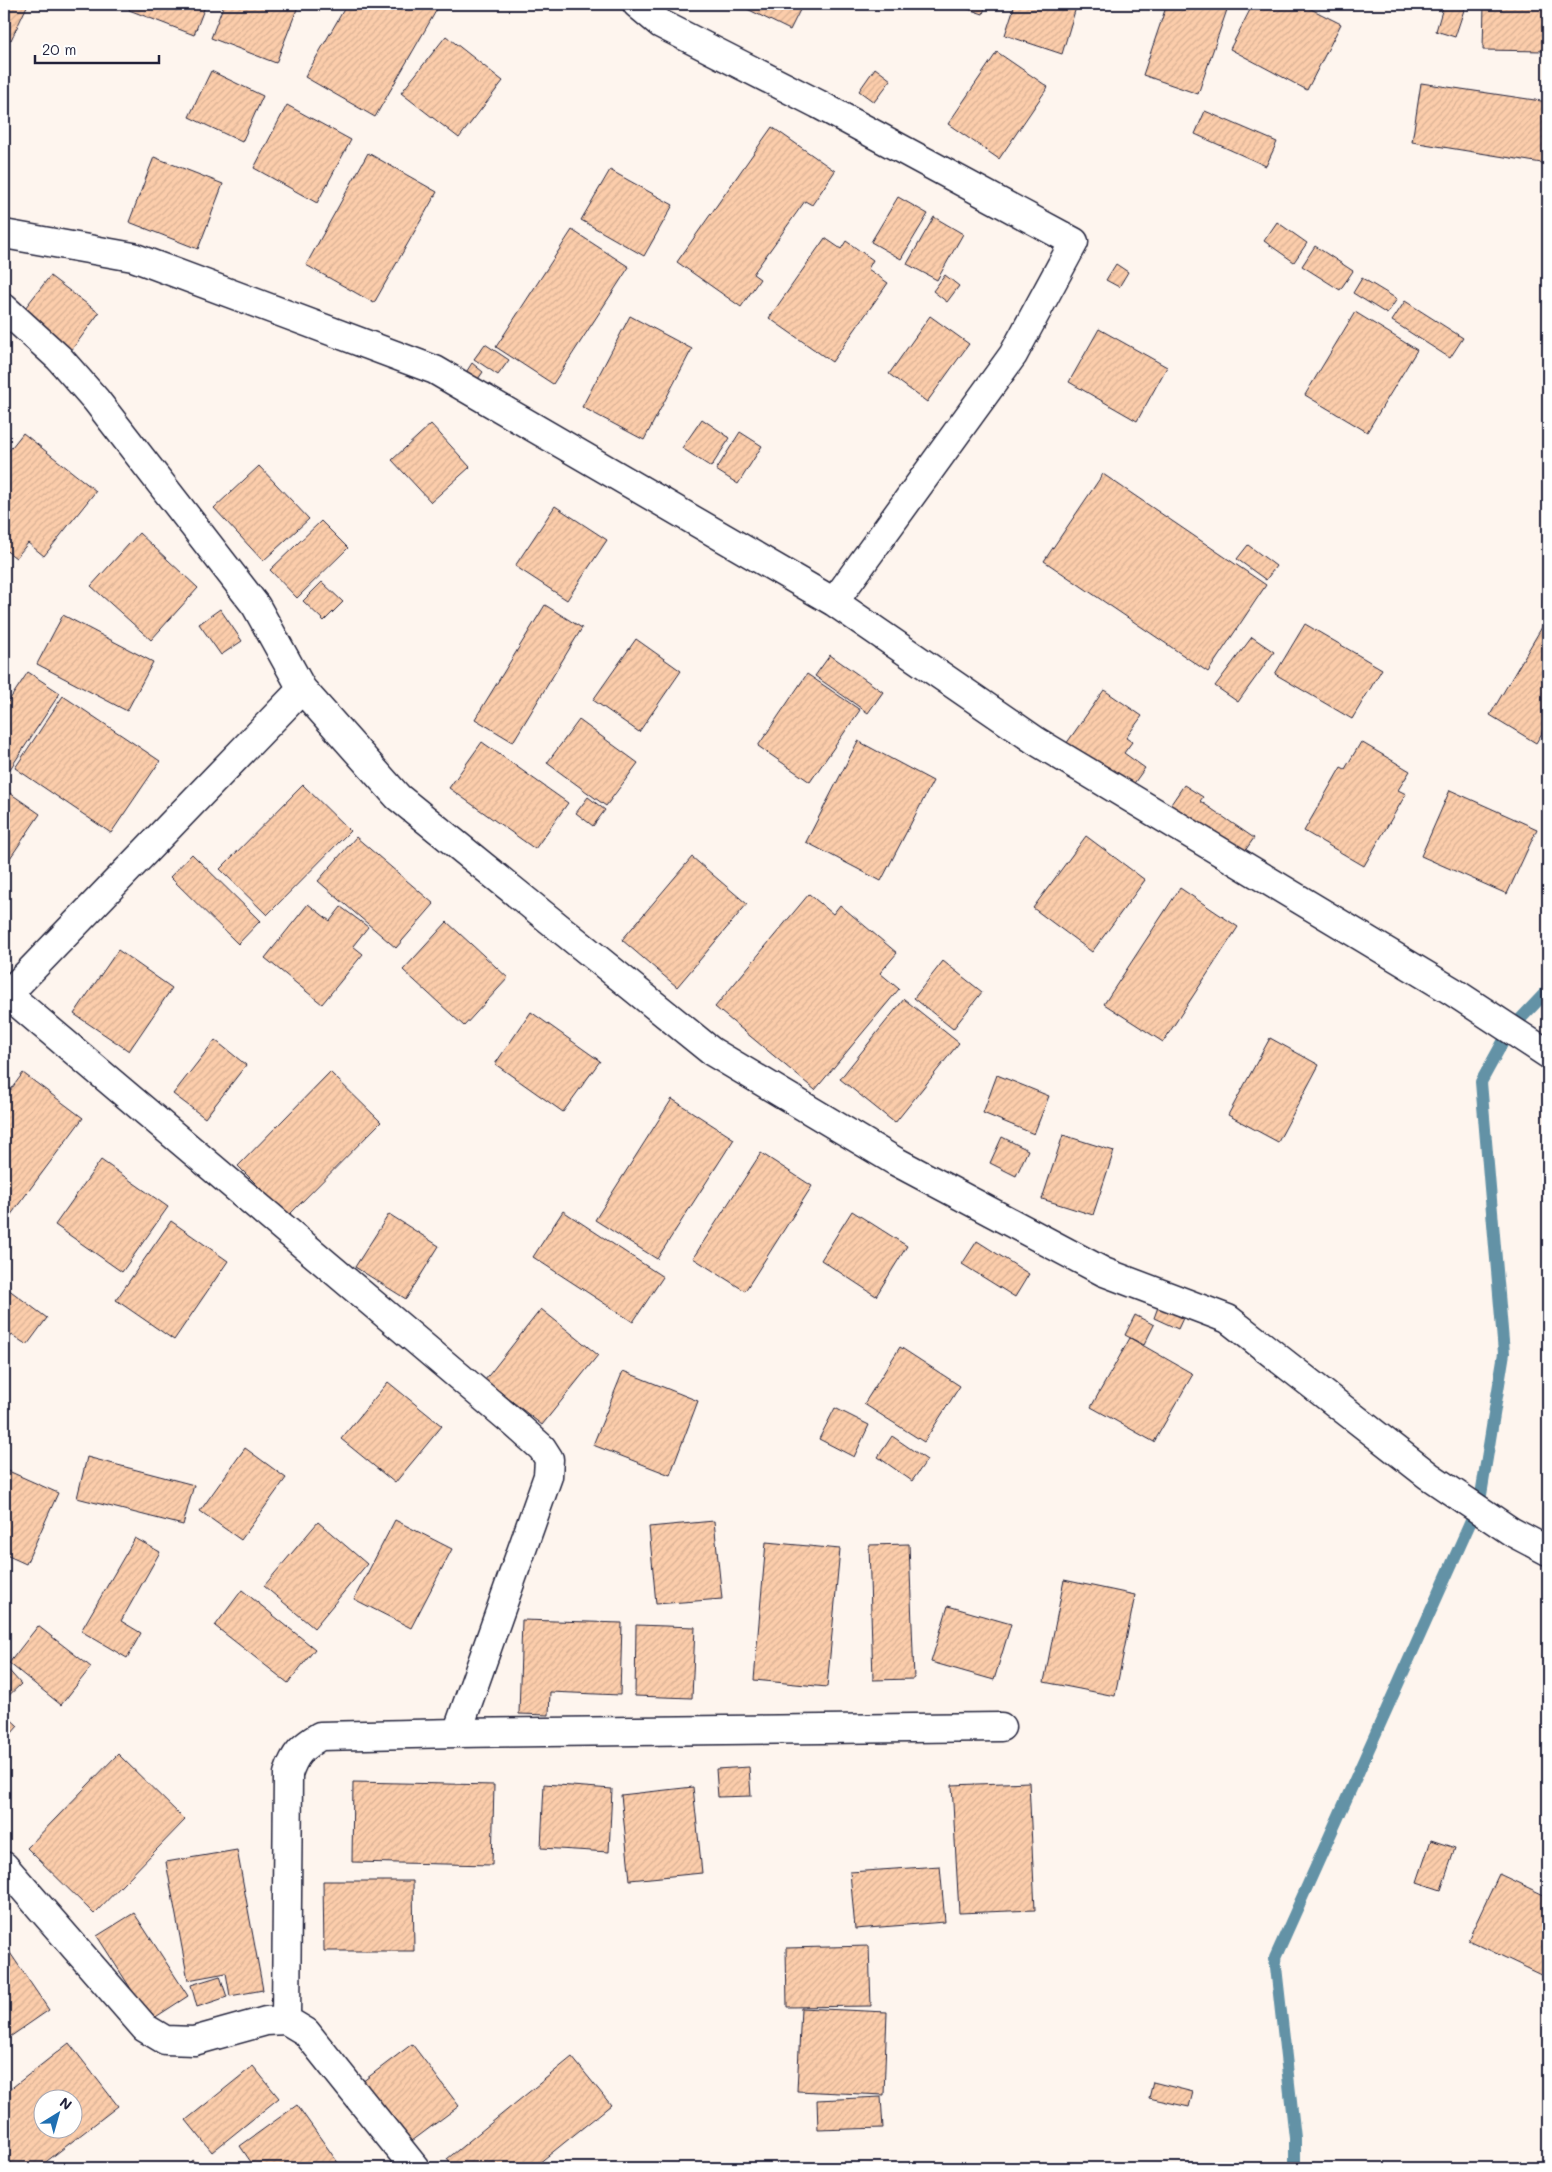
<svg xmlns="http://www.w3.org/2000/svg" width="1552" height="2172" font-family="Mali,sans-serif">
<defs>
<pattern id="building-hatch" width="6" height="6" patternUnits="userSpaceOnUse" patternTransform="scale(1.25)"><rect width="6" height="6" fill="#fccdab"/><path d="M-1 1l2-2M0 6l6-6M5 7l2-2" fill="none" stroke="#d8b094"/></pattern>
</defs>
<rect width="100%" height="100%" fill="#fef5ee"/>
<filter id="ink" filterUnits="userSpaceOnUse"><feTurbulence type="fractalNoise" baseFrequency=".02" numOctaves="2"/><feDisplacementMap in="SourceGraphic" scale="10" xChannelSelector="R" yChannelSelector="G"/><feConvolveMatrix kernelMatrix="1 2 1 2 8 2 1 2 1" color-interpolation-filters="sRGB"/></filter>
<g filter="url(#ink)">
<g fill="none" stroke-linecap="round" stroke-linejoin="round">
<path stroke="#6392a6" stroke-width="12" d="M1295,2168V2138L1275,1958L1480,1501L1504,1353L1481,1082L1509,1031L1548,990"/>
</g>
<path fill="url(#building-hatch)" stroke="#22223b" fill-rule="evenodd" d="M4,4H28L11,40L4,36Z
M131,4H206L194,35L129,10Z
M224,4H299L276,63L211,38Z
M347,4H440L375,117L305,77Z
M737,4H803L790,30Z
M956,4H986L983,14L956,5Z
M1015,4H1077L1062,54L1005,35Z
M1167,4H1229L1198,94L1143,75Z
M1253,4H1301L1341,24L1307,90L1230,49Z
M1444,4H1466L1455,37L1436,31Z
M1484,4H1545L1544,51L1483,50Z
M446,36L503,81L459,138L401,93Z
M997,52L1048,87L999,159L948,124Z
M875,68L891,80L874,102L859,91Z
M211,71L263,96L242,142L189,117Z
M1421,83L1548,102V164L1412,142Z
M287,105L351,140L317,203L254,168Z
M1205,111L1277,142L1266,166L1195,134Z
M772,127L835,171L812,205L805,201L753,274L760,279L741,307L677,262Z
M368,153L437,192L374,303L306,265Z
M154,157L223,184L198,249L129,222Z
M610,170L673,205L644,256L581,220Z
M898,197L928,214L901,259L871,242Z
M934,217L963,234L937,280L907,264Z
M1277,222L1307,243L1294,262L1264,241Z
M572,230L629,267L553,384L496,347Z
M825,238L841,249L846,241L873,260L868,269L888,283L832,362L769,318Z
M1315,246L1353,271L1340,290L1302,266Z
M1116,264L1128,272L1119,287L1106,280Z
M945,275L959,286L947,302L933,291Z
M50,276L99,313L68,355L18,317Z
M1362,278L1397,299L1387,314L1353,293Z
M1405,301L1463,338L1450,358L1392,321Z
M1355,312L1417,350L1367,432L1305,395Z
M630,316L692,349L644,440L582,407Z
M930,316L969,344L927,402L889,374Z
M1099,329L1167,367L1137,421L1069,382Z
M485,344L509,360L498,375L474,359Z
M472,363L483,372L476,382L465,374Z
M702,419L730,438L711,467L682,448Z
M431,424L470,467L431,502L392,460Z
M740,432L762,446L738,484L716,470Z
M23,433L96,491L44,556L28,543L16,558L4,549V457Z
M259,466L309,519L263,561L214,508Z
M1103,474L1266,585L1208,672L1044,561Z
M555,506L607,540L567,600L515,566Z
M321,521L348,548L297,598L270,570Z
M139,533L198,588L151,640L91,586Z
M1248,545L1276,566L1266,580L1237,559Z
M322,582L343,602L324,621L303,601Z
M545,605L582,628L513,742L475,719Z
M220,609L242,641L221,655L199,624Z
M63,615L153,662L127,711L37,664Z
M1548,617V723L1536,743L1490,715Z
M1305,624L1382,669L1352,719L1275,674Z
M1252,637L1274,652L1238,702L1215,686Z
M636,639L681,671L639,732L593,700Z
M830,655L883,692L868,713L815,676Z
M28,672L60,693L10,769L4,765V708Z
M807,674L860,710L810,782L758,746Z
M1104,690L1142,716L1126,738L1132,742L1124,753L1145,768L1127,793L1064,747Z
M63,696L160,761L111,833L15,768Z
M579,720L638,763L606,806L547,763Z
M858,741L933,781L881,881L806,842Z
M482,742L568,803L535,849L449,788Z
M1361,742L1410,771L1398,790L1406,794L1364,866L1304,831L1341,767L1345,769Z
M303,785L350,831L267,915L220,869Z
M1184,785L1203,797L1200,801L1254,838L1237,862L1165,813Z
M4,789L40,814L4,867Z
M1450,790L1537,829L1507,894L1421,856Z
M588,797L605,810L593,826L576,813Z
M1086,836L1145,880L1092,952L1033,908Z
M356,837L434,904L396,948L318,881Z
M192,854L260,921L238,944L170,877Z
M692,857L747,904L677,987L622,940Z
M1180,888L1238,927L1163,1042L1104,1004Z
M809,894L833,914L840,905L897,953L880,973L899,989L815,1090L715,1007Z
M308,904L330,921L341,907L368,927L353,946L363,954L322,1004L265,958Z
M447,922L508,978L464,1026L403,970Z
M118,950L172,988L129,1051L74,1014Z
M943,961L982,992L953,1029L914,998Z
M904,999L959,1043L895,1123L840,1079Z
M531,1012L600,1061L563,1112L495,1064Z
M1270,1038L1319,1065L1278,1142L1228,1115Z
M215,1040L246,1065L205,1118L173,1094Z
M330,1072L381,1122L288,1216L238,1166Z
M23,1073L83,1118L4,1224V1099Z
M997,1075L1049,1096L1034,1134L983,1113Z
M672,1099L734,1139L657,1259L595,1220Z
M1063,1135L1114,1151L1093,1215L1042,1199Z
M1002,1137L1028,1150L1016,1176L990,1163Z
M761,1153L812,1186L745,1291L693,1258Z
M101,1160L168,1207L122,1272L55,1225Z
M563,1211L663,1277L633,1322L533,1257Z
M852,1211L907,1246L876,1296L821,1260Z
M389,1214L439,1246L406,1299L355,1267Z
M171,1221L228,1261L174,1340L116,1300Z
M977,1241L1029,1274L1015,1297L962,1264Z
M4,1286L47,1318L27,1345L12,1335L4,1346Z
M1158,1307L1183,1318L1178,1329L1154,1318Z
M541,1309L598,1355L542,1425L485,1380Z
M1135,1315L1154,1325L1144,1345L1125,1335Z
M1130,1338L1193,1374L1154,1442L1091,1407Z
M900,1347L960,1386L924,1442L864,1404Z
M623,1371L698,1401L670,1475L593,1445Z
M388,1382L442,1426L395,1483L341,1439Z
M835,1408L869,1425L854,1457L819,1439Z
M892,1436L927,1460L912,1481L878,1457Z
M245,1448L286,1478L241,1540L200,1511Z
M87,1457L194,1485L183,1525L77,1498Z
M4,1469L58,1493L26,1564L4,1554Z
M395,1520L452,1549L411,1628L354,1599Z
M714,1521L722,1599L656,1604L649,1527Z
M318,1522L367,1564L314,1628L264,1586Z
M135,1538L160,1552L121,1621L141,1633L127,1658L81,1631Z
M766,1542L840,1549L827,1687L754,1680Z
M909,1544L914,1679L873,1680L869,1545Z
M1064,1580L1135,1595L1115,1696L1044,1682Z
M242,1590L315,1649L288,1683L215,1626Z
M948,1606L1011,1624L994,1680L931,1662Z
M4,1620L9,1624L4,1632Z
M522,1620L622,1623L620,1695L550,1692L549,1715L519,1714Z
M636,1625L695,1627L692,1698L635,1696Z
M38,1626L91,1667L61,1705L9,1663Z
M4,1665L21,1684L4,1700Z
M4,1713L18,1726L4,1742Z
M118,1754L185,1820L94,1914L27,1848Z
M749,1767L751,1796L718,1797L716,1769Z
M353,1782L494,1785L492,1865L352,1862Z
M1029,1782L1035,1910L959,1913L952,1785Z
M544,1784L612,1789L609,1852L541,1848Z
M693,1787L702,1873L630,1880L621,1795Z
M1431,1840L1455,1848L1441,1890L1417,1882Z
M237,1850L263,1990L230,1996L226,1973L188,1980L166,1862Z
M940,1866L945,1922L855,1929L850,1872Z
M1499,1874L1548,1897V1967L1544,1976L1468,1940Z
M323,1881H413L414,1951H324Z
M134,1913L188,1996L151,2020L97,1936Z
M4,1944L49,2010L4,2041Z
M869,1946L871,2006L787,2007L786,1948Z
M220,1976L227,1997L197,2007L191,1985Z
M801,2008L887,2012L884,2095L797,2091Z
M69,2043L118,2106L38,2168H15L4,2154V2094ZM42,2100H72V2130H42Z
M412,2044L459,2106L408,2144L362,2082Z
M572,2057L611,2105L533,2168H454L447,2159Z
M253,2066L279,2098L212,2152L186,2120Z
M1153,2082L1193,2092L1189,2107L1149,2098Z
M881,2097L883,2128L818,2130L817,2100Z
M297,2105L341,2167L340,2168H255L240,2146Z
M192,2160L202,2168H185Z"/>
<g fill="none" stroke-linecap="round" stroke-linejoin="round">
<defs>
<path id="street" d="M637,4L661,24L818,104L1074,242L1013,355L834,602
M4,234L133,257L435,370L834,602L1036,741L1452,991L1548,1054
M4,308L59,358L96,400L256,606L302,689L398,797L711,1051L895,1161L1104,1272L1228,1319L1429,1476L1512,1532L1548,1551
M7,994L514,1423L542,1448L549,1459L548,1476L457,1733
M4,998L302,689
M4,1866L145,2028L165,2040L194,2041L266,2021L286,2020L306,2032L415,2168
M286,2020L288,1774C295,1753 302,1747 320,1736L457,1733L1001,1727"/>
</defs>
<use href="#street" stroke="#22223b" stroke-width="31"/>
<use href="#street" stroke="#fff" stroke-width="28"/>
</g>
</g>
<rect width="1552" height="2172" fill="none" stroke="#fff" stroke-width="20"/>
<rect x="10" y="10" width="1532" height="2152" fill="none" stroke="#22223b" stroke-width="2" filter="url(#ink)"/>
<g transform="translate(58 2114) rotate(37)"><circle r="24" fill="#ffffff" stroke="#a7a7b1"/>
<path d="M0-4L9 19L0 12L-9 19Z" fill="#1f6fb2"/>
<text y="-8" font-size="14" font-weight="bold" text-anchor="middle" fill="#22223b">N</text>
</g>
<path d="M35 55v8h124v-8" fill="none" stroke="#22223b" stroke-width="2.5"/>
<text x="42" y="55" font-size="15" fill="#22223b" stroke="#ffffff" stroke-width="4" paint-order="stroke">20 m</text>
</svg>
